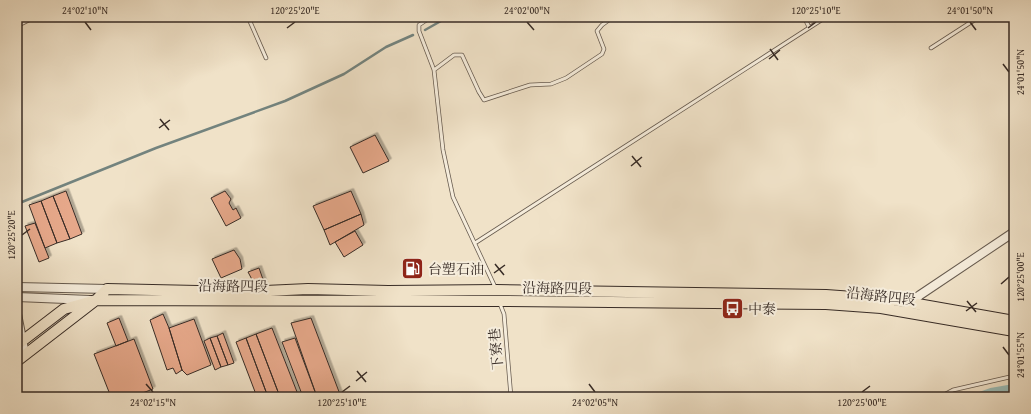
<svg xmlns="http://www.w3.org/2000/svg" width="1031" height="414" font-family="'Gentium Book Plus','Noto Serif TC',serif">
<defs>
<filter id="shadow"><feDropShadow dx="2.5" dy="-2.5" stdDeviation="0" flood-color="#0004"/></filter>
</defs>
<rect width="100%" height="100%" fill="#f0e2c8"/>
<filter id="stains"><feTurbulence type="fractalNoise" baseFrequency=".005" numOctaves="4"/><feColorMatrix values="0 0 0 0 .2 0 0 0 0 .09 0 0 0 0 .02 0 0 0 .5 -.17"/></filter>
<radialGradient id="worn" r=".72"><stop offset=".6" stop-color="#630" stop-opacity="0"/><stop offset="1" stop-color="#630" stop-opacity=".3"/></radialGradient>
<g fill="none" stroke-linecap="round" stroke-linejoin="round">
<path stroke="#73837e" stroke-width="2.5" d="M425,30L448,17
M17,204L156,148L285,101L344,74L386,47L413,35"/>
<path stroke="#9abdb9" stroke-width="8" d="M977,397L991,392L1014,388"/>
</g>
<path fill="#e6a88a" stroke="#382c26" filter="url(#shadow)" d="M375,135L389,161L363,173L350,147Z
M66,191L82,234L70,239L53,196Z
M225,191L231,199L229,203L233,210L236,208L241,218L226,226L211,198Z
M351,191L361,214L324,230L313,206Z
M53,196L70,239L57,243L41,201Z
M41,201L57,243L45,248L29,205Z
M361,214L364,225L330,245L324,230Z
M35,223L49,258L39,262L25,226Z
M355,231L363,245L344,257L335,242Z
M234,250L240,259L242,269L221,278L212,259Z
M259,268L265,285L257,289L248,272Z
M163,314L169,328L182,370L176,374L173,368L167,370L150,320Z
M119,318L128,341L116,346L107,323Z
M311,318L341,397H317L291,323Z
M194,319L211,365L187,375L182,370L169,328Z
M272,328L299,397H280L256,334Z
M223,333L234,363L228,365L217,336Z
M256,334L280,397H268L246,338Z
M217,336L228,365L221,367L210,338Z
M210,338L221,367L215,370L204,341Z
M246,338L268,397H257L236,342Z
M295,338L317,397H303L282,342Z
M134,339L153,389L132,397H111L94,354Z"/>
<g fill="none" stroke-linecap="round" stroke-linejoin="round">
<defs>
<path id="service" d="M248,17L266,58
M431,17L419,25V31L434,70L443,150L453,197L495,287
M804,17L809,27
M17,26L35,17
M931,48L979,17
M434,70L454,55H462L479,92L484,100L530,85L551,84L566,78L602,54L604,49L597,31L602,25L613,17
M475,243L826,17
M500,304L504,314L511,397
M940,397L953,390L1014,376"/>
<path id="tertiary" d="M17,287L107,289
M17,297L90,300
M909,307L911,302L920,295L1014,232
M17,314L25,354"/>
<path id="primary" d="M17,345L64,309L96,300L498,301L826,304L881,308L1014,331
M17,361L96,300L107,289L243,292L308,289L388,291L496,290L826,295L895,300L1014,321"/>
</defs>
<use href="#service" stroke="#665a4e" stroke-width="4.5"/>
<use href="#tertiary" stroke="#665a4e" stroke-width="10"/>
<use href="#primary" stroke="#382c26" stroke-width="12"/>
<use href="#service" stroke="#f5ecdb" stroke-width="3"/>
<use href="#tertiary" stroke="#f5ecdb" stroke-width="8"/>
<use href="#primary" stroke="#f0e2c8" stroke-width="10"/>
</g>
<path fill="none" stroke="#382c26" stroke-width="1.5" d="M85,22L91,30M527,22L534,30M970,22L976,30M287,28L295,22M808,28L816,22M770,49L778,60M769,59L780,50M1003,64L1009,72M160,119L169,130M159,128L170,120M632,156L641,167M631,166L642,157M22,235L30,229M495,264L504,275M494,273L505,265M1001,284L1009,277M967,301L976,312M966,311L977,303M1003,347L1009,355M357,371L366,382M356,381L367,372M146,384L153,392M589,384L595,392M342,392L350,386M862,392L870,386"/>
<defs>
<symbol id="fuel-square" viewBox="-11 -11 22 22"><rect x="-9" y="-9" width="18" height="18" rx="4" fill="#8f2418" stroke="#f5ecdb"/><path d="M-5.5-6h7V0h2V4h1.3V-2.5L3-4.5l.8-.8L6-3V5H2.5V1h-1V6h-7ZM-4.2-4.7v3.2H.2V-4.7Z" fill="#fff"/></symbol>
<symbol id="bus-square" viewBox="-11 -11 22 22"><rect x="-9" y="-9" width="18" height="18" rx="4" fill="#8f2418" stroke="#f5ecdb"/><path d="M-5-6H5V4H4V6H2V4H-2V6H-4V4H-5ZM-3.5-4V0h7V-4ZM-3.5 1.2v1.5H-2V1.2ZM2 1.2v1.5H3.5V1.2Z" fill="#fff"/></symbol>
</defs>
<g fill-rule="evenodd">
<use href="#fuel-square" x="400" y="256" width="25" height="25"/>
<use href="#bus-square" x="720" y="296" width="25" height="25"/>
</g>
<g text-anchor="middle" stroke-width="4" stroke-linejoin="round" paint-order="stroke">
<g font-size="14" fill="#382c26" stroke="#f5ecdb" text-anchor="start">
<text x="428" y="274">台塑石油</text>
<text x="748" y="314">中泰</text>
</g>
<g font-size="14" fill="#382c26" stroke="#f5ecdb">
<text transform="translate(233 286) rotate(1)" y="5">沿海路四段</text>
<text transform="translate(557 288) rotate(1)" y="5">沿海路四段</text>
<text transform="translate(881 296) rotate(6)" y="5">沿海路四段</text>
<text transform="translate(496 349) rotate(-95)" y="5">下寮巷</text>
</g>
</g>
<rect width="1031" height="414" fill="none" stroke="#f0e2c8" stroke-width="44"/>
<rect x="22" y="22" width="987" height="370" fill="none" stroke="#382c26" stroke-width="1.5"/>
<g font-size="10" text-anchor="middle" fill="#382c26">
<text x="85" y="14">24°02'10"N</text>
<text x="295" y="14">120°25'20"E</text>
<text x="527" y="14">24°02'00"N</text>
<text x="816" y="14">120°25'10"E</text>
<text x="970" y="14">24°01'50"N</text>
<text transform="translate(1020 72) rotate(-90)" y="4">24°01'50"N</text>
<text transform="translate(11 235) rotate(-90)" y="4">120°25'20"E</text>
<text transform="translate(1020 277) rotate(-90)" y="4">120°25'00"E</text>
<text transform="translate(1020 355) rotate(-90)" y="4">24°01'55"N</text>
<text x="153" y="406">24°02'15"N</text>
<text x="342" y="406">120°25'10"E</text>
<text x="595" y="406">24°02'05"N</text>
<text x="862" y="406">120°25'00"E</text>
</g>
<rect width="100%" height="100%" filter="url(#stains)"/>
<rect width="100%" height="100%" fill="url(#worn)"/>
</svg>
